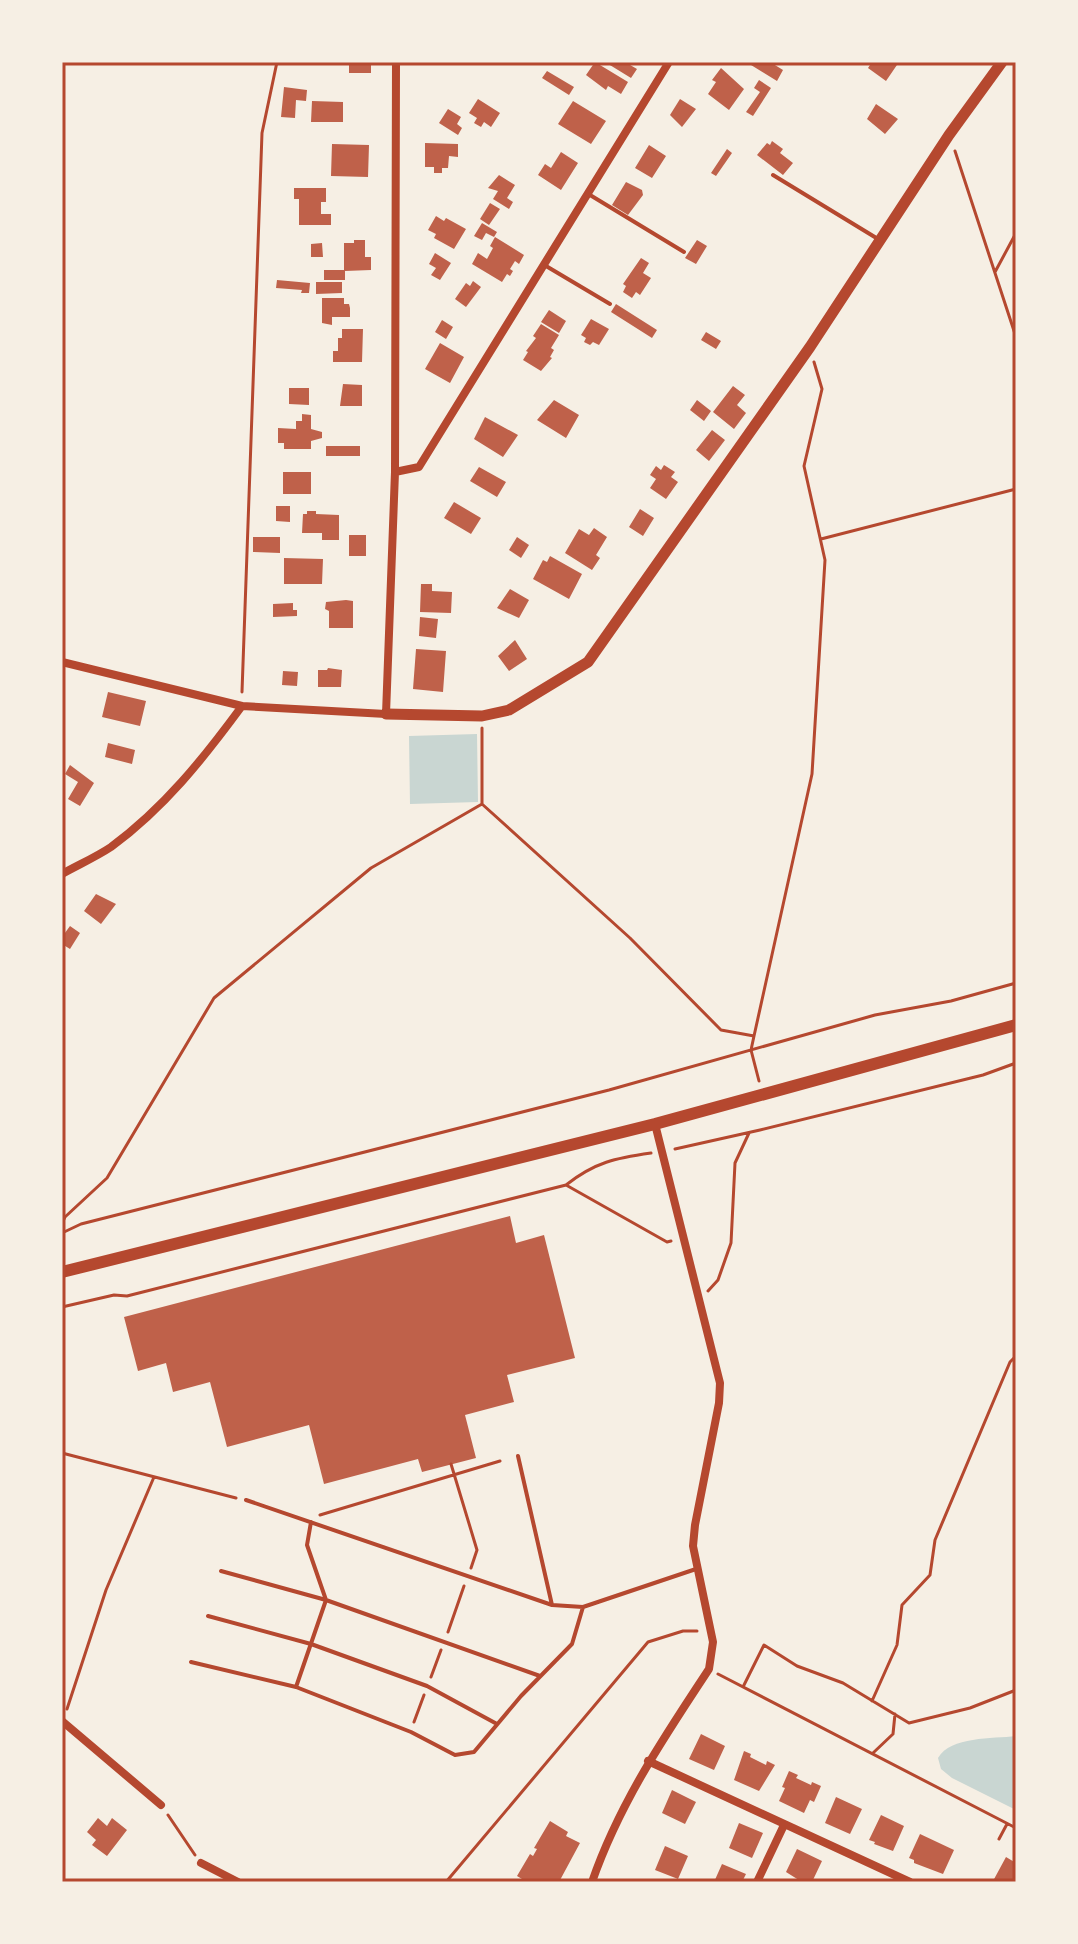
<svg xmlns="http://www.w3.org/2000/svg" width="1078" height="1944" font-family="'Space Grotesk',sans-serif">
<rect width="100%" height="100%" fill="#f6efe4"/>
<path fill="#c9d6d2" d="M477,734L478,802L410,804L409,736Z
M1016,1736V1810L952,1778L941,1769L938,1758C951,1736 992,1739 1016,1736Z"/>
<path fill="#bf614a" d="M349,62H371V73H349Z
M595,62L628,82L621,94L608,86L606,90L586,75Z
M605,62H625L637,69L631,78Z
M753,62H770L783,70L777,81L751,65Z
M872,62H899L886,81L868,68Z
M721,68L744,89L729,110L708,94L716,82L712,80Z
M547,71L574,87L569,95L542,78Z
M759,80L771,88L753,116L746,112L760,92L754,88Z
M284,87L307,90L306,101L296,100L295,118L281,117Z
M478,99L500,113L491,127L484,122L481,127L474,123L477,118L469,113Z
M680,99L696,109L682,127L670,115Z
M312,101L343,102V122H311Z
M573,101L606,121L591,144L558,124Z
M876,104L898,119L885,134L867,119Z
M448,109L461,117L457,124L462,128L458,135L439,123Z
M772,141L783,149L780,153L793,163L783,175L757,155L767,143L770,145Z
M425,143L458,144V157L449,156L448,168H442V173H434V167H425Z
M332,144L369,145L368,177L331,176Z
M649,145L666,156L652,178L635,168Z
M727,149L732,153L716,176L711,173Z
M561,152L578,163L561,190L538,175L545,164L551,168Z
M499,175L515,185L507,198L513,202L509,209L493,199L498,191L488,188Z
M626,182L642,190L643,195L628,215L612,205Z
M294,188H326V202H321V214H331V225H299V199H294Z
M490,203L500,209L489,225L480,219Z
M436,216L444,221L446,218L466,229L454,249L434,238L436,234L428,230Z
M482,223L497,232L494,237L486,233L482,240L474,236Z
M495,237L524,255L519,264L515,261L510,269L513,271L510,276L507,274L502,282L472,264L478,253L487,259L493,248L490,246Z
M354,240H365V257H371V270L345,271V280H324V270H344V243H354Z
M697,240L707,246L696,264L685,258Z
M322,243L323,257H311V244Z
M435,253L451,263L440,280L431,275L436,268L429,264Z
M641,258L649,263L643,273L651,278L640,295L636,292L632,298L623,292L626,286L623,284Z
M277,280L310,283L309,293H301L302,290L276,288Z
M473,281L481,287L466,307L455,299L466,283L470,286Z
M316,282H342V293L316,294Z
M322,298H344V304H349L350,308V317H332V325L322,323Z
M616,304L657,330L652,338L611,312Z
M549,310L566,321L559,333L541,322Z
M591,319L609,329L599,345L593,342L590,345L584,342L586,338L581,335Z
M442,320L453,327L446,339L435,332Z
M541,324L559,335L551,348L554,350L550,357L552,358L541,371L523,360L528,352L526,351L536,338L533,336Z
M342,329H363L362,362H333V351H338V338H342Z
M706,332L721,341L716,349L701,340Z
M440,343L464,357L450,383L425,369Z
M343,384L362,385V406H340Z
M733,386L745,395L737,405L746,413L734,429L713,412Z
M289,388H309V405L289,404Z
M554,400L579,415L566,438L537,420Z
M697,400L711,411L704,421L690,410Z
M302,414L311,415V429L322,432V438L311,441V449H284V443H278V428L296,429V421H302Z
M485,417L518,435L503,457L474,439Z
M712,430L725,440L709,461L696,450Z
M326,446H360V456H326Z
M664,465L675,472L671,477L678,482L666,499L650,488L656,479L650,475L656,466L661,470Z
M479,467L506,482L497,497L470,481Z
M283,472H311V494H283Z
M454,502L481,518L471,534L444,518Z
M276,506H290V522L276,521Z
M640,509L654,518L643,536L629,527Z
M307,511H316V514L339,515V540H322V533H302L303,514H307Z
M594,528L607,537L596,555L600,558L592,570L565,553L579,529L589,535Z
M349,535H366V556H349Z
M253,537H280V553L253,552Z
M517,537L529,545L521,558L509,550Z
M550,556L582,574L569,599L533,579L543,560L547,562Z
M284,558L323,559L322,584H284Z
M421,584H432V591L452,592L451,613L420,612Z
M510,589L529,600L519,618L497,608Z
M346,600L353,601V628H329V611L325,609L326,602Z
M293,603V610H297V616L273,617V604Z
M420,617L438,619L436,638L419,636Z
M515,640L527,659L509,671L498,656Z
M416,649L446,651L443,692L413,689Z
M328,668L342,670L341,687H318V670H327Z
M283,671L298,672L297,686L282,685Z
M108,692L146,701L140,726L102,717Z
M108,743L135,750L132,764L105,757Z
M70,765L94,783L80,806L68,799L78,782L65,774Z
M96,894L116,904L101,924L84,911Z
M70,926L80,933L70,949L62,944V937Z
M510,1216L516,1243L544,1235L575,1358L507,1375L514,1402L465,1415L476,1458L422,1472L418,1459L324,1484L309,1425L227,1447L210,1382L173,1392L166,1363L138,1371L124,1317Z
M701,1734L725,1746L714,1770L689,1759Z
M744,1751L751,1754L750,1757L766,1765L767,1761L775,1765L759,1791L734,1780Z
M789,1771L798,1775L796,1778L811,1785L812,1782L821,1786L814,1802L810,1800L804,1813L779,1801L785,1788L782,1787Z
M672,1790L696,1802L685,1824L662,1813Z
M836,1797L862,1809L850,1834L825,1823Z
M881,1815L904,1826L893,1851L874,1844L875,1842L869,1840Z
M98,1818L107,1826L112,1818L127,1830L107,1856L92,1845L96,1840L87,1832Z
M550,1821L568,1832L566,1836L580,1843L559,1882H527L517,1876L530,1854L533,1856L537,1849L534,1848Z
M739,1823L763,1833L752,1858L729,1848Z
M920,1834L954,1850L943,1874L914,1863V1860L909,1858Z
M665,1846L688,1856L678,1879L655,1870Z
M797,1849L822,1861L812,1882H802L786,1872Z
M1006,1857L1016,1863V1882H994L993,1881Z
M722,1864L746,1874L742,1882H714Z"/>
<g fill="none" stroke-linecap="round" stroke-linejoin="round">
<path stroke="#b5482f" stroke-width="3" d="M955,151L1016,337
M995,272L1016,233
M821,539L1016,489
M242,692L262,133L277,62
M482,728V804L630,938L721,1030L754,1036
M759,1081L751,1050L754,1036L812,774L825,560L804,466L822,389L814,362
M675,1149L760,1130L983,1075L1016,1063
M566,1185L667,1242L671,1241
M62,1223L65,1217L107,1178L214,998L371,868L482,804
M62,1233L81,1224L609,1090L875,1015L951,1001L1016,983
M708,1291L718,1280L731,1243L735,1163L749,1133
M62,1307L114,1295L127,1296L566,1185C595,1162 616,1158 651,1153
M62,1453L236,1498
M451,1464L477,1550L471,1568
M320,1515L500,1461
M448,1632L464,1586
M718,1674L1016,1828
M431,1677L441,1650
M744,1685L764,1645L797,1666L843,1683L909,1723L970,1708L1016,1690
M872,1701L897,1645L902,1605L930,1575L935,1540L1010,1362L1016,1356
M67,1709L106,1590L154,1477
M414,1722L424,1695
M873,1753L893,1734L895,1714
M168,1815L195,1855
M999,1839L1007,1824
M446,1882L648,1642L683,1631H697"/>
<path stroke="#b5482f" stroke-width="4" d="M773,175L878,239
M590,195L684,252
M546,266L610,304
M518,1456L552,1605
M246,1500L552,1605L583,1607L696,1569
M221,1571L326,1600L540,1676
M208,1616L311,1644L427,1686L497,1724
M191,1662L296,1687L411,1732L455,1755L474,1752L521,1696L572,1644L583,1607
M296,1687L326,1600L307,1545L311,1522"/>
<path stroke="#b5482f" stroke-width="8" d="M395,472L419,467L669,62
M62,662L242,706L386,714L395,472L396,62
M62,874C78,865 96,857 111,847C164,808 203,759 242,706
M62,1721L161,1805
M648,1761L910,1882
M201,1863L238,1882
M592,1882C619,1804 664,1737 709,1669L713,1642L693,1546L695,1525L719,1403L720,1383L655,1124
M757,1882L784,1825"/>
<path stroke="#b5482f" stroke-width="11" d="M386,714L482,716L509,710L588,662L810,347L949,135L1002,62"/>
<path stroke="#b5482f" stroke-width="12" d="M62,1272L655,1124L1016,1025"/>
</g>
<rect width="1078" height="1944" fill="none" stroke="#f6efe4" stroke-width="128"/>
<rect x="64" y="64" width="950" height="1816" fill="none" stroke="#b5482f" stroke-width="3"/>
</svg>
